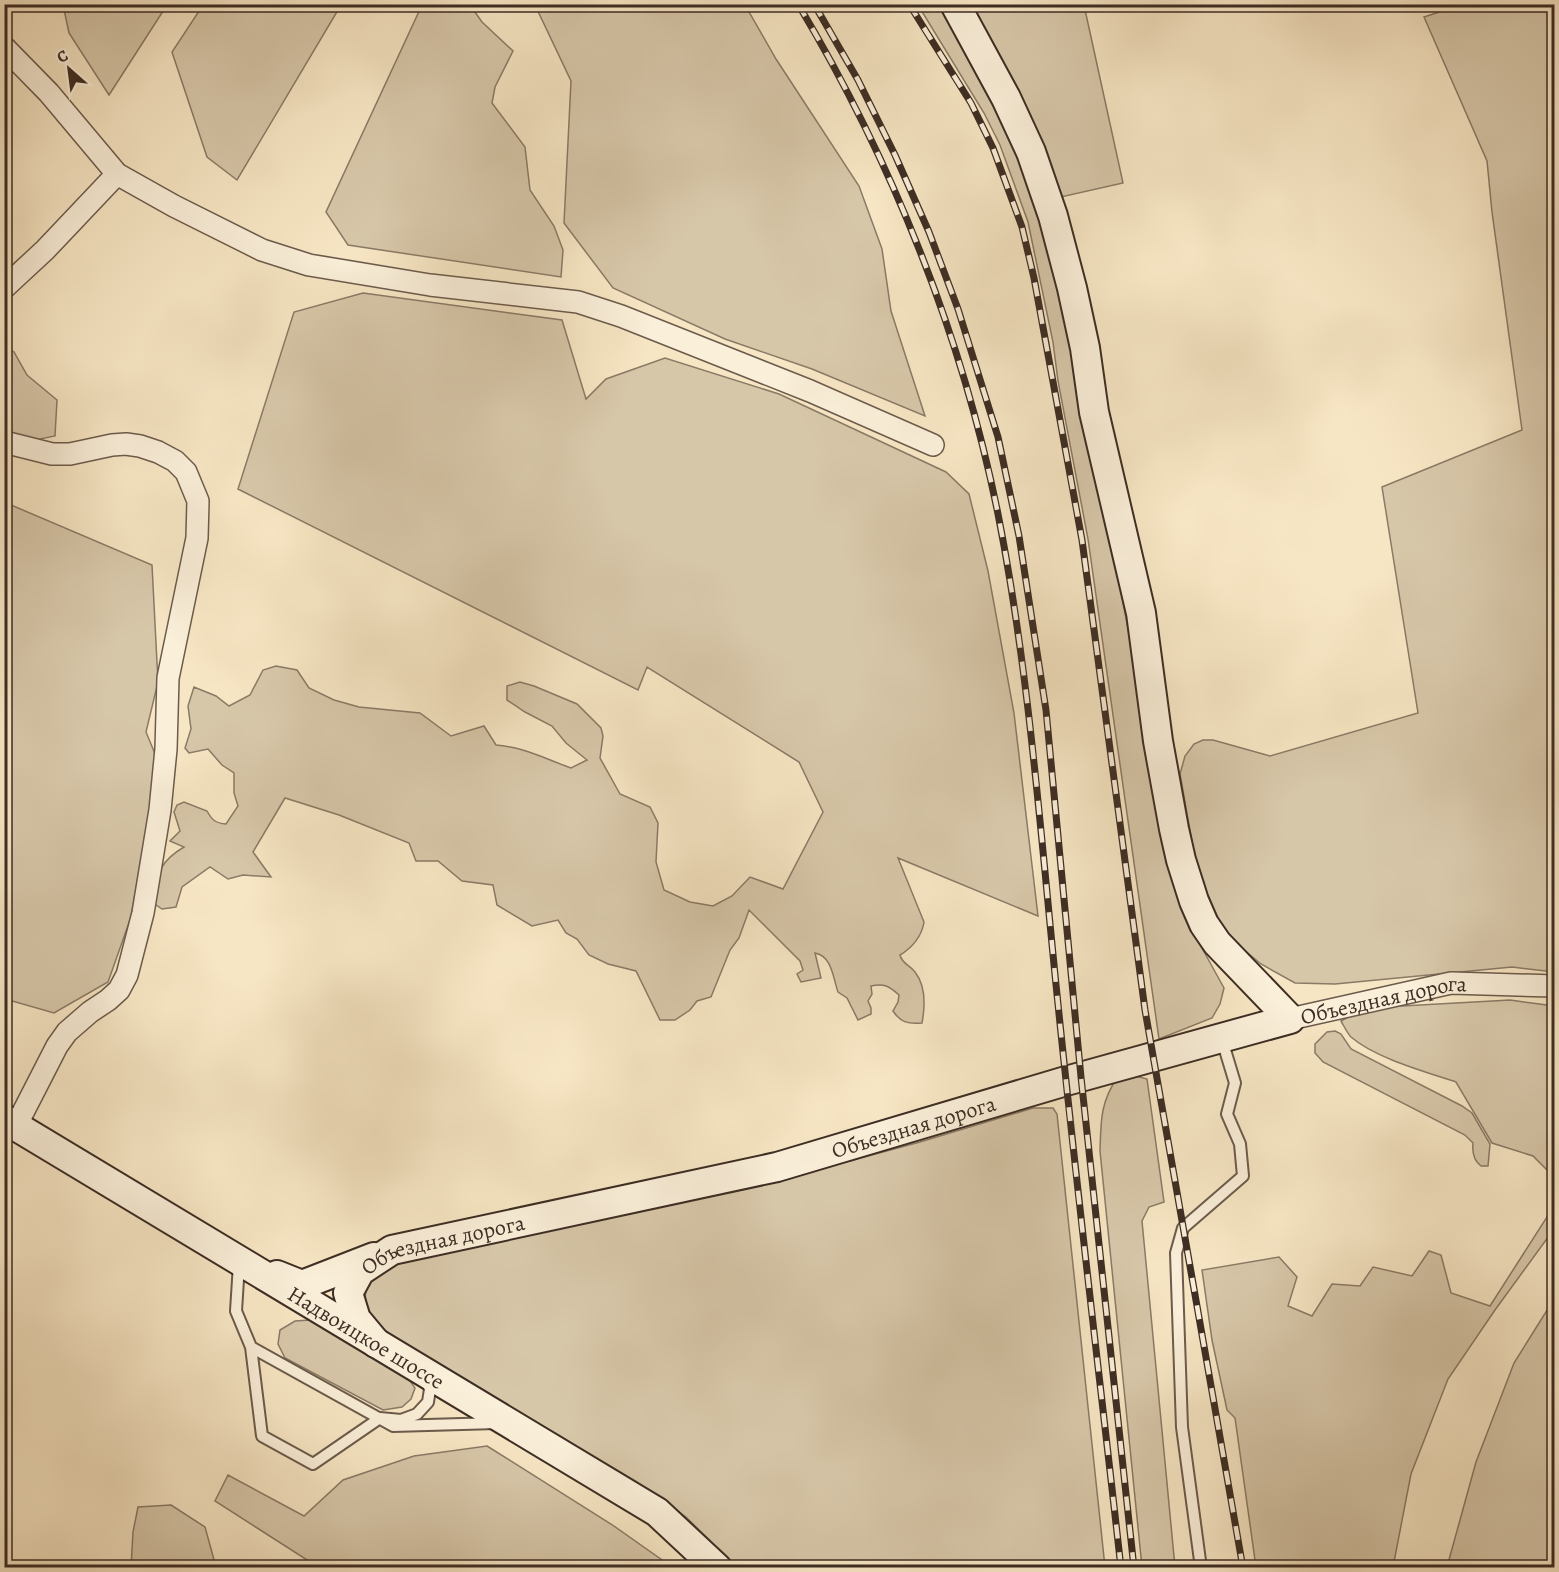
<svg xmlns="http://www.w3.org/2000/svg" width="1559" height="1572" font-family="Alegreya,serif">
<rect width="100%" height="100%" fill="#f7e6c4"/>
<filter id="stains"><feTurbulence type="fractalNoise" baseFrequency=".00333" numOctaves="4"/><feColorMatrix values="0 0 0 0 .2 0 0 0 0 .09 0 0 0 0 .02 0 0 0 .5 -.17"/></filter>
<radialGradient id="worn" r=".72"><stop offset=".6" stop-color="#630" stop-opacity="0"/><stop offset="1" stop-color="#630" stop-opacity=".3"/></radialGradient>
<path fill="#d7c7a9" stroke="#8a7a66" stroke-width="1.5" d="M63,5V4L167,5L109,95L69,33Z
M203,5H341L237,180L207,157L172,52Z
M422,5H470L482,22L513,51L495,87L492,103L525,147L530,190L554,226L563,250L561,277L348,245L326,212Z
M535,5H745L776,59L859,186L882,249L891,311L925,416L812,369L725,339L613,288L564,223L571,81Z
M918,5H943L998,105L1043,217L1113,549L1143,708L1192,930L1224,988L1220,1004L1212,1018L1159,1039L1088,539L1058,381L1053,342L1028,222L1000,145L984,113Z
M965,5H1084L1123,183L1061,197Z
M1461,5H1554V972L1512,967L1335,984L1295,983L1261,964L1231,939L1215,917L1205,895L1193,848L1180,774L1185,756L1194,744L1203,740H1213L1270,756L1418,713L1382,487L1522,430L1492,212L1487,161L1424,17Z
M363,293L562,320L586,399L606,379L665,358L779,394L946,472L969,494L988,571L1014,713L1038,916L898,858L924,922C922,936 912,948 900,955C902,964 910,965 915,972C926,986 925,1007 922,1023C908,1024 901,1023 893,1011L898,1002L899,995C889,986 884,983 871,986L872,994L868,1001L871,1008V1014L858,1020L847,998L838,992C833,978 832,956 815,953L821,978L801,982L797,974L803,970L800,961L749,910L739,938L730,950L711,997L697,1001L690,1010L675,1020H660L636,971L608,964L589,955L577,939L566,933L558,920L532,926L497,905L493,885L462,881L438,861H416L409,843L339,815L285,798L253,852L271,877L243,875L228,879L210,867L182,887L176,907L162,909L153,903C158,875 157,863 184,847L170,841L180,831L174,812L177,805L184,802L207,811C212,820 215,823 226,824L238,806L234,793V773L222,765L208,749L189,753L185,748L191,729L188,706L194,687L216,696L229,706L250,695L263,670L276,666L297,670L309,688L334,700L359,707L420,713L451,736L484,726L496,745C523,747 546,759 571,768L587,760L566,743L552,726L525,712L507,700V686L520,682L534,686L577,704L601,728L603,736L600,758L620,794L650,807L658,823L656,862L664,890L690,902L713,906L732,896L750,877L783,889L823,812L799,762L647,667L638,690L238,489L294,312Z
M4,345L14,352L27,375L57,400L55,436L25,442L5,432Z
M4,502L152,565L158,682L146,732L158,761L131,917L108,982L54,1013L5,999Z
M1510,1000L1554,1006V1177L1533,1156L1492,1143L1456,1082C1426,1072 1375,1058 1351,1037C1347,1033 1344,1026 1341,1021L1358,1012L1384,1007Z
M1335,1031L1341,1034L1351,1049L1462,1106L1472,1113L1490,1144L1488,1166H1481C1473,1160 1472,1152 1473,1143L1465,1135L1323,1062L1315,1053V1044L1327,1032Z
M1136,1076L1147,1079L1164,1202L1149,1207L1142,1221L1175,1567H1142L1100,1151C1101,1122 1100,1103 1117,1078Z
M1033,1108H1053L1057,1114L1105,1567H736L686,1517L635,1481L379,1329C355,1293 363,1281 399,1263L779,1180L920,1142Z
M1554,1206V1229L1495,1310L1448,1379L1411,1474L1393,1567H1256L1235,1418L1227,1410L1212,1340L1202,1270L1279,1257L1297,1277L1288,1306L1312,1316L1332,1284L1360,1286L1373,1267L1412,1276L1429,1251L1441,1255L1451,1293L1490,1306Z
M1554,1299V1567H1447L1476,1462L1514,1363Z
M310,1320L408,1378L415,1388L411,1399L402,1407L383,1410L285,1358L278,1344L280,1330L295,1321Z
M487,1446L611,1524L672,1567H318L215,1501L228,1475L304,1516L343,1480L414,1456Z
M171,1505L205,1527L216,1567H131L133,1532L138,1507Z"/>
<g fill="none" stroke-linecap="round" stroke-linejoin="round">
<defs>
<path id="lane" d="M239,1264L236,1311L251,1347L262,1436L313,1464L380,1418L401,1420L417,1414L428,1402L430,1389L426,1380
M251,1347L393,1426L497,1423
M1201,1568L1182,1427L1176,1253L1183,1228L1243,1176L1240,1144L1227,1114L1235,1083L1222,1040"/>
<g id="street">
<path d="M4,47L49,93L117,174L174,206L262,250L309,265L430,285L578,302L621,316L810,391L933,445"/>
<path d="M4,288L45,250L117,174"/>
<path d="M4,442L52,454H70L112,445L126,444L140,446L158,452L175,461L186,472L198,501L197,538L168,678L166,749L160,810L143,913L127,975L119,990L108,1000L90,1012L67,1032L57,1046L16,1126"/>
<path id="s1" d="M1290,1019L1451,983L1554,986"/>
</g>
<g id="secondary">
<path id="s2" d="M4,1119L657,1512L717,1568"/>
<path d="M277,1275L302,1285L374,1257"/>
<path id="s3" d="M376,1343L356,1319L348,1293L360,1271L392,1250L777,1167L1066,1081L1290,1019L1217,943L1204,924L1194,901L1181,860L1174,829L1158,741L1141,613L1094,412L1085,348L1072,288L1053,216L1031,152L1006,98L955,4"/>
</g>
</defs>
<use href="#lane" stroke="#6c5b4c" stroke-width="14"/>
<use href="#street" stroke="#6c5b4c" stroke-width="24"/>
<use href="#secondary" stroke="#3d2d24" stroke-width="32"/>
<use href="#lane" stroke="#faefd9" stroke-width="10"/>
<use href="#street" stroke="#faefd9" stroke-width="21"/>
<use href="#secondary" stroke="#faefd9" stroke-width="28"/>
<defs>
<path id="rail" d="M798,4C892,161 962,335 998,514C1030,676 1041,841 1058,1004C1077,1192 1100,1380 1121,1568
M814,4L858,80L895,155L929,232L958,309L998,437L1019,536L1046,710L1081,1077L1134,1568
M909,4L971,103L993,148L1022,227L1034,278L1082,540L1145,1010L1243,1568"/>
</defs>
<use href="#rail" stroke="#3d2d24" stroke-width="7"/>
<use href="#rail" stroke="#faefd9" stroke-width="4.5" stroke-dasharray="14" stroke-linecap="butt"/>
</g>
<g text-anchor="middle" stroke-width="4.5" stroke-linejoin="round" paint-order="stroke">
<g font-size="22" fill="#3d2d24" stroke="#faefd9">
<text dy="8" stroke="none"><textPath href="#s1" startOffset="96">Объездная дорога</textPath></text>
<text dy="8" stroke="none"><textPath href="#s3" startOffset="658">Объездная дорога</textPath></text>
<text dy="8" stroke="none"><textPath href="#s3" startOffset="172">Объездная дорога</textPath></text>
<text dy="8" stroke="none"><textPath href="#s2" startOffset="423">Надвоицкое шоссе</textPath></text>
</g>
</g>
<rect width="1559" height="1572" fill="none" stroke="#f7e6c4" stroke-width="24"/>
<rect x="6" y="6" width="1547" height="1560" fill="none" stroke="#3d2d24" stroke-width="3"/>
<rect x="12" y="12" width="1535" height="1548" fill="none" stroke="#3d2d24" stroke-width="1.5"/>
<g transform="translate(69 69) rotate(332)" stroke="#faefd9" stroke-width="4.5" paint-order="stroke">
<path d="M0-4.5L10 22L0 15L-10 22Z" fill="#3d2d24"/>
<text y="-9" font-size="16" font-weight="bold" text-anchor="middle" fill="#3d2d24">С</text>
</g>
<rect width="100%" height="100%" filter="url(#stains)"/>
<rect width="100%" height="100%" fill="url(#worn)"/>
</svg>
